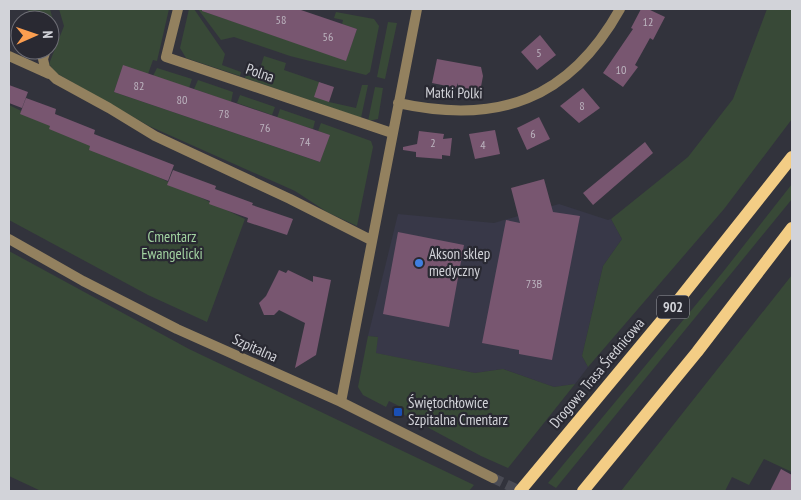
<svg xmlns="http://www.w3.org/2000/svg" width="801" height="500" font-family="'PT Sans Narrow',sans-serif">
<rect width="100%" height="100%" fill="#32333c"/>
<path fill="#383848" d="M559,204L608,220L611,219L622,239L603,266L582,356L588,367L575,384L554,387L503,369L475,373L375,353L378,337L368,336L398,214L494,223Z"/>
<path fill="#384937" d="M28,9H50L54,24L50,37V20H36L37,18L29,14Z
M59,9H169L157,61L153,60L148,74L123,66L114,92L320,162L329,135L318,131L321,123L371,141L373,147L357,226L327,212L295,191L149,126L56,73L49,64L64,26Z
M189,9H194L225,54L222,65L241,72L240,76L186,58L180,48Z
M198,9H206L205,12L346,60L357,29L342,24L343,20L334,18L336,12L374,19L379,26L370,72L366,75L290,56L234,37L221,40Z
M767,9H792V119L724,209L588,367L582,356L603,266L622,239L611,219L688,157L733,99Z
M388,22L397,23L385,79L377,77Z
M264,56L286,63L284,70L319,82L329,102L356,108L362,85H368L361,118L245,78L246,75L257,78Z
M157,68L192,79L189,88L153,76Z
M198,80L233,92L231,102L194,89Z
M375,87L383,88L378,119L368,121Z
M240,95L275,107L272,115L237,103Z
M9,105L245,219L207,322L148,295L9,220Z
M280,109L315,121L313,129L277,118Z
M792,184V199L556,488L548,483L723,272Z
M9,251L189,349L474,485L469,491H41L9,476Z
M792,275V472L764,459L749,485L732,477L725,491H621Z
M368,336L378,337L376,353L475,373L503,369L554,387L575,384L508,468L481,456L399,412L401,407L389,401L386,407L363,395L358,387Z"/>
<path fill="#785670" d="M202,9H298L357,29L346,61L202,11Z
M641,9H648L665,17L653,40L650,38L635,65L638,67L623,87L603,73L633,29L631,28Z
M540,35L556,55L537,70L521,52Z
M437,59L481,67L483,76L480,92L459,88L457,83V88L432,83Z
M123,65L330,135L320,162L114,92Z
M319,82L334,87L329,102L314,97Z
M9,85L28,92L22,108L9,103Z
M583,88L600,108L579,123L560,106Z
M26,98L56,109L55,114L95,130L94,134L174,165L168,181L89,150L90,146L49,129L50,126L20,114Z
M539,117L550,139L527,150L517,128Z
M495,130L500,154L475,159L469,134Z
M419,131L444,134L443,139L452,138L450,156L442,155V159L416,157V152L403,150V147L417,144Z
M645,142L653,153L593,205L583,193Z
M173,170L216,186L215,189L253,203L252,205L293,219L287,235L247,222L248,218L209,204L210,201L167,185Z
M544,179L553,212L580,216L552,360L519,354V350L482,343L506,220L520,223L511,188Z
M398,232L464,245L449,327L383,314Z
M279,270L286,273L288,270L313,282V276L331,280L316,355L295,368L305,323L279,310L274,315H264L259,303L266,296Z
M781,469L792,475V491H770Z"/>
<g fill="none" stroke-linecap="round" stroke-linejoin="round">
<path stroke="#4a4b54" stroke-width="10" stroke-dasharray="10 5" stroke-linecap="butt" d="M493,478L520,491"/>
<path stroke="#93815f" stroke-width="10" d="M178,9L166,57L392,133
M46,50L43,59L45,68L56,79L109,108L155,136L290,199L371,240
M9,56L49,74
M398,103C498,125 569,100 620,9
M9,239L83,281L177,329L341,402L493,478
M341,402L417,9"/>
<path stroke="#f3cd85" stroke-width="12" d="M520,491L673,307L792,157
M583,491L697,352L792,228"/>
</g>
<circle fill="#3f7fe0" stroke="#292932" stroke-width="2" cx="419" cy="263" r="5"/>
<rect fill="#1a4fb4" stroke="#292932" stroke-width="2" x="393" y="407" width="10" height="10" rx="2.5"/>
<g text-anchor="middle" stroke-width="4.5" stroke-linejoin="round" paint-order="stroke">
<g font-size="12" fill="#bcb4bf">
<text x="281" y="24">58</text>
<text x="648" y="26">12</text>
<text x="328" y="41">56</text>
<text x="539" y="57">5</text>
<text x="621" y="74">10</text>
<text x="139" y="90">82</text>
<text x="182" y="104">80</text>
<text x="582" y="110">8</text>
<text x="224" y="118">78</text>
<text x="265" y="132">76</text>
<text x="533" y="138">6</text>
<text x="305" y="146">74</text>
<text x="433" y="147">2</text>
<text x="483" y="149">4</text>
<text x="534" y="288">73B</text>
</g>
<rect fill="#292932" stroke="#9fa0a7" stroke-width="1" x="657" y="295.5" width="32" height="23" rx="4"/>
<g font-size="14" font-weight="bold" fill="#d2d3d9">
<text x="673" y="312">902</text>
</g>
<g font-size="15" fill="#d2d3d9" stroke="#292932">
<text transform="translate(260 73) rotate(19)" y="5">Polna</text>
<text transform="translate(454 93) rotate(1)" y="5">Matki Polki</text>
<text transform="translate(255 348) rotate(24)" y="5">Szpitalna</text>
<text transform="translate(597 373) rotate(-50)" y="5">Drogowa Trasa Średnicowa</text>
</g>
<g font-size="15" fill="#a2d3a1" stroke="#292932">
<text x="172" y="242">Cmentarz<tspan x="172" dy="17">Ewangelicki</tspan></text>
</g>
<g font-size="15" fill="#d2d3d9" stroke="#292932" text-anchor="start">
<text x="429" y="259">Akson sklep<tspan x="429" dy="17">medyczny</tspan></text>
<text x="408" y="408">Świętochłowice<tspan x="408" dy="17">Szpitalna Cmentarz</tspan></text>
</g>
</g>
<rect width="801" height="500" fill="none" stroke="#d2d3d9" stroke-width="20"/>
<g transform="translate(35 35) rotate(88)"><circle r="24" fill="#292932" stroke="#6d6d75"/>
<path d="M0-4L9 19L0 12L-9 19Z" fill="#fb9e50"/>
<text y="-8" font-size="14" font-weight="bold" text-anchor="middle" fill="#d2d3d9">N</text>
</g>
</svg>
